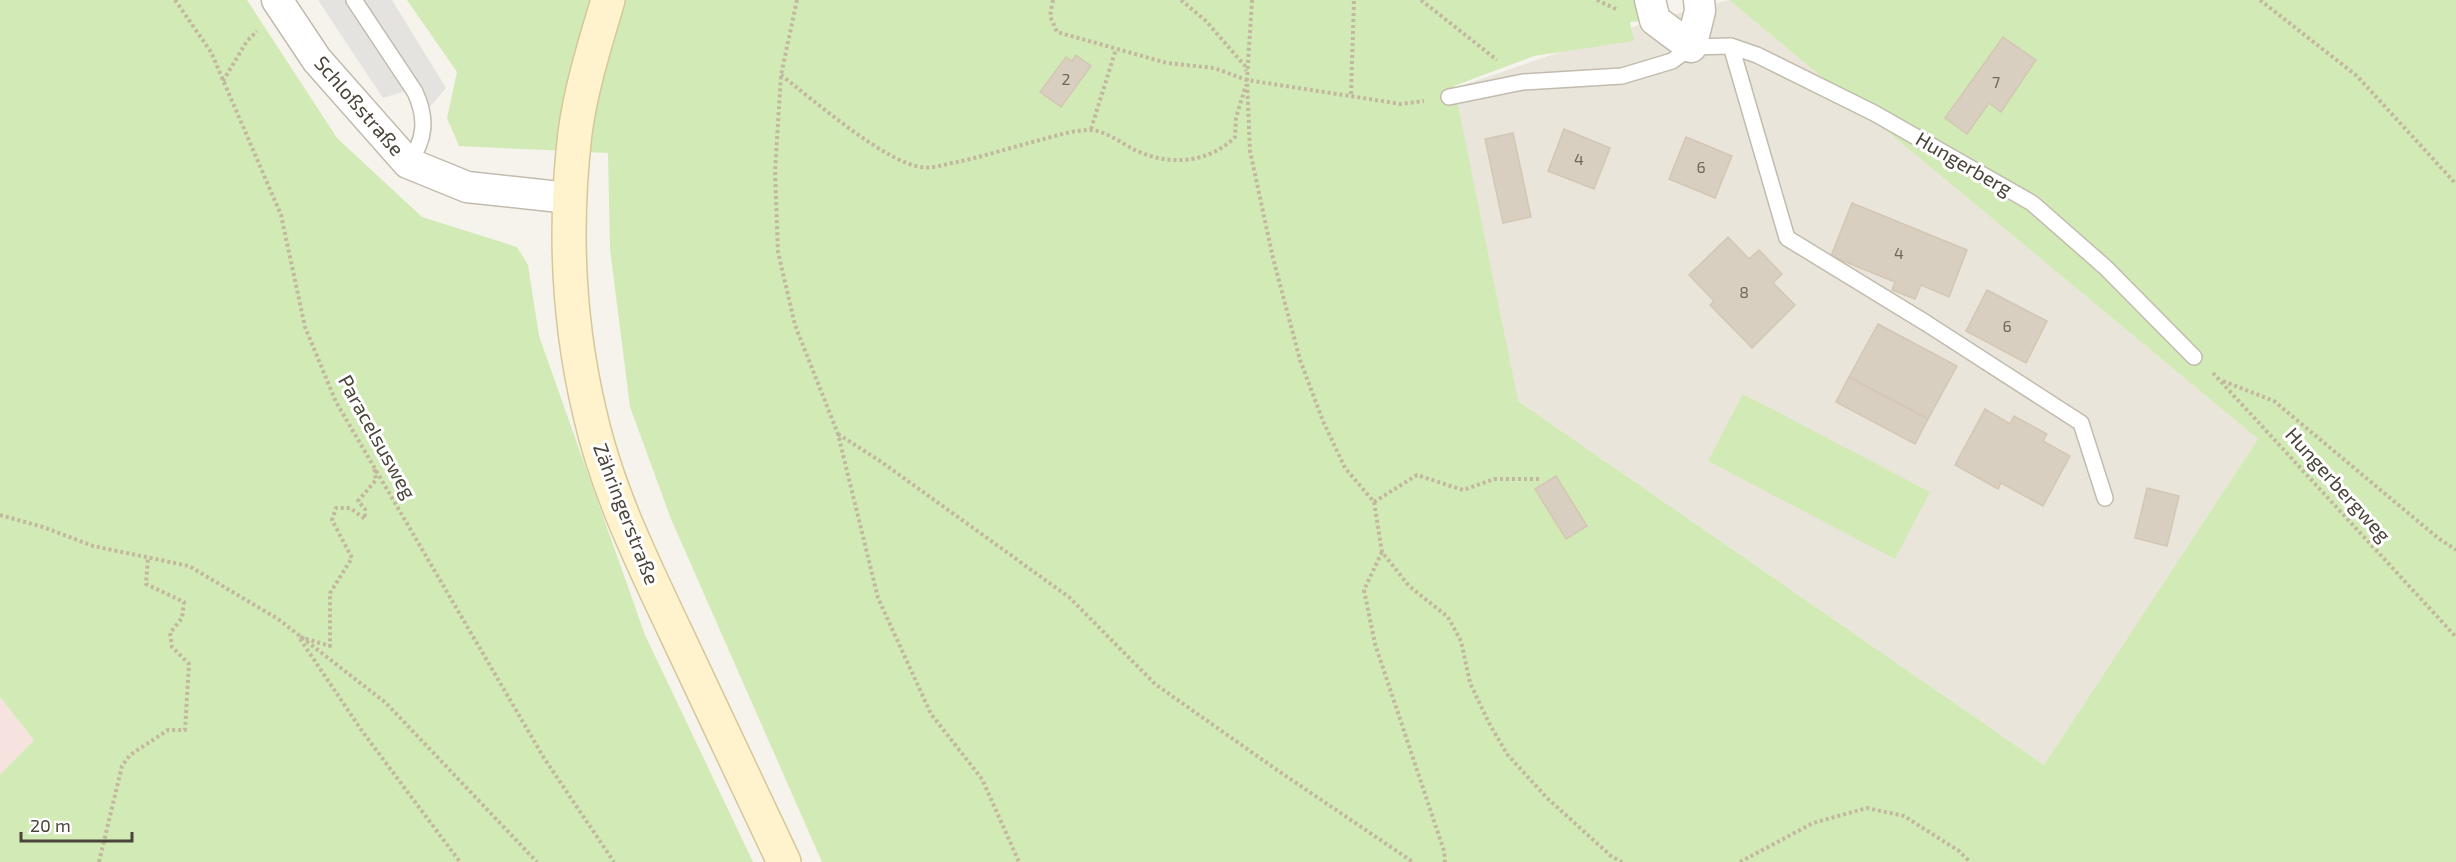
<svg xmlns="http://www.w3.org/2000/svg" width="2456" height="862" font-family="'Exo 2',sans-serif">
<rect width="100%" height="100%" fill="#f6f3ec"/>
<path fill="#eae5da" d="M1729,0L2258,439L2044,765L1518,401L1390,110L1654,20Z"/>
<path fill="#f6e3e0" d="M0,697L34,740L0,775Z"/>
<path fill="#d2eab5" d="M0,0H247L337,138L422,217L517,247L528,265L539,336L645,635L753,862H0V775L34,740L0,697Z
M407,0H1650L1655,20L1630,22L1634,41L1534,56L1454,86L1518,401L2044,765L2258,439L1729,0H2456V862H822L671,519L630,407L610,249L608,153L459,146L447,118L457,72Z
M1743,394L1930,492L1895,559L1708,461Z"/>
<path fill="#e5e3e0" d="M318,0H392L446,88L428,109L408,90L383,98Z"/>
<path fill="#d8cfc1" stroke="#d3c7b4" stroke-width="1.5" d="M2003,37L2036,60L2001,112L1989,103L1967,134L1945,118Z
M1076,55L1091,66L1061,107L1040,92L1066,57L1072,61Z
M1564,129L1610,148L1594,189L1548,171Z
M1513,133L1531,217L1503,223L1485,139Z
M1686,137L1732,156L1715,198L1669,179Z
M1852,203L1967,250L1949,297L1921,285L1915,299L1892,290L1895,282L1831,256Z
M1728,237L1749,259L1759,250L1782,274L1773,283L1795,305L1752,348L1710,305L1714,301L1689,275Z
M1987,290L2047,321L2026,363L1966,331Z
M1878,324L1957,366L1928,419L1849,377Z
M1849,377L1928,419L1915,444L1836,402Z
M1985,409L2010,424L2014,416L2047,434L2043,441L2070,456L2043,506L2001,483L1998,489L1955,465Z
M1556,476L1587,526L1566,539L1535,489Z
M2147,488L2179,496L2167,546L2135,538Z"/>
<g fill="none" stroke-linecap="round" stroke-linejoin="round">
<defs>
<path id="service" d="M354,0L415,92C427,118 426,140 408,163
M1731,46L1787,238L1926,323L2081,423L2105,498
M1449,97L1523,82L1622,76L1672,61L1691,47L1731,46L1757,55L1874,113L2032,203L2105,267L2194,357"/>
<path id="minor" d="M277,0L317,60L408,163L467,187L569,198
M1650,0L1655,20L1691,47L1700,11L1699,0"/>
<path id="secondary" d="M608,0C595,44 581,88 575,133C564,227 568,322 590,414C607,490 642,561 675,631C711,708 748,785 784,862"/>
</defs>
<use href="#service" stroke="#c2bbae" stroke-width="18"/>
<use href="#minor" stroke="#c2bbae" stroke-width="33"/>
<use href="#secondary" stroke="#d6c79b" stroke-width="36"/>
<path stroke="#c4b79f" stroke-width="4" stroke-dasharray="3 3" stroke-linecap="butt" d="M175,0L211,52L281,215L305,327L336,402L544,758L614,862
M797,0L781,75L775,172L778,252L795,325L838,434L878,598L931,714L982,779L1019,862
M1053,0L1050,16L1057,32L1167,63L1214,68L1247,80L1401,104L1424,101
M1181,0L1206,21L1245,66L1246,71
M1252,0L1247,80L1250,151L1273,258L1300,360L1323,421L1345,468L1374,502L1382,552L1409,586L1448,617L1461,641L1470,683L1489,723L1507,754L1546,797L1611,856L1622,862
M1421,0L1497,60
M1597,0L1616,9
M2260,0L2357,76L2456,184
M781,75C812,99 886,163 921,167C933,169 945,164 957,162C985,156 1013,147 1040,140C1056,136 1073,130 1089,130C1105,130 1121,143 1135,150C1168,166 1208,164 1235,137L1236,118L1246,85
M223,81L247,41L257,31
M1351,94L1354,0
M1091,129L1116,49
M2213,373L2456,637
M2223,381L2274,401L2438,538L2456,550
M838,434L880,461L1069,597L1155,684L1277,770L1413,862
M1374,502L1417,475L1463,490L1494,479H1540
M0,515L43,527L93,546L189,566L278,619L386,703L537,862
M1382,552L1364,590L1375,644L1444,851L1445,862
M300,637L330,646V593L352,558L332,520L336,508H350L365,519V509L358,501L376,480L374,466
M300,639L362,731L460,862
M99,862L122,766L130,755L168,730H185L189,664L172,647L170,633L182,618L184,602L146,584L148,558
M1740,862L1813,823L1867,808L1904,816L1959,851L1970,862"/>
<use href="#service" stroke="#fff" stroke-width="15"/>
<use href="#minor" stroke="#fff" stroke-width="30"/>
<use href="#secondary" stroke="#fff3cd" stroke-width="33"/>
</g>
<g text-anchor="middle" stroke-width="6" stroke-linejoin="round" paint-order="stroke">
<g font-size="16" fill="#6e675b">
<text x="1066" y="85">2</text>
<text x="1996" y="88">7</text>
<text x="1579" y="165">4</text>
<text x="1701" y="173">6</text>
<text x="1899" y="259">4</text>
<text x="1744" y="298">8</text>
<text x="2007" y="332">6</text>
</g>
<g font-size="20" fill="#4b4439" stroke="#fff">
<text transform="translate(359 106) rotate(49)" y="7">Schloßstraße</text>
<text transform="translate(1964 164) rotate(30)" y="7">Hungerberg</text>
<text transform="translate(377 437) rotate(61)" y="7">Paracelsusweg</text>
<text transform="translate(2338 485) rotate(48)" y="7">Hungerbergweg</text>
<text transform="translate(626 514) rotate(69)" y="7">Zähringerstraße</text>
</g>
</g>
<path d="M21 832v9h111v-9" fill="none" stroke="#4b4439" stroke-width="3"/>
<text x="30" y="832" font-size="18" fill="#4b4439" stroke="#ffffff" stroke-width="4.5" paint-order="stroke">20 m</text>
</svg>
